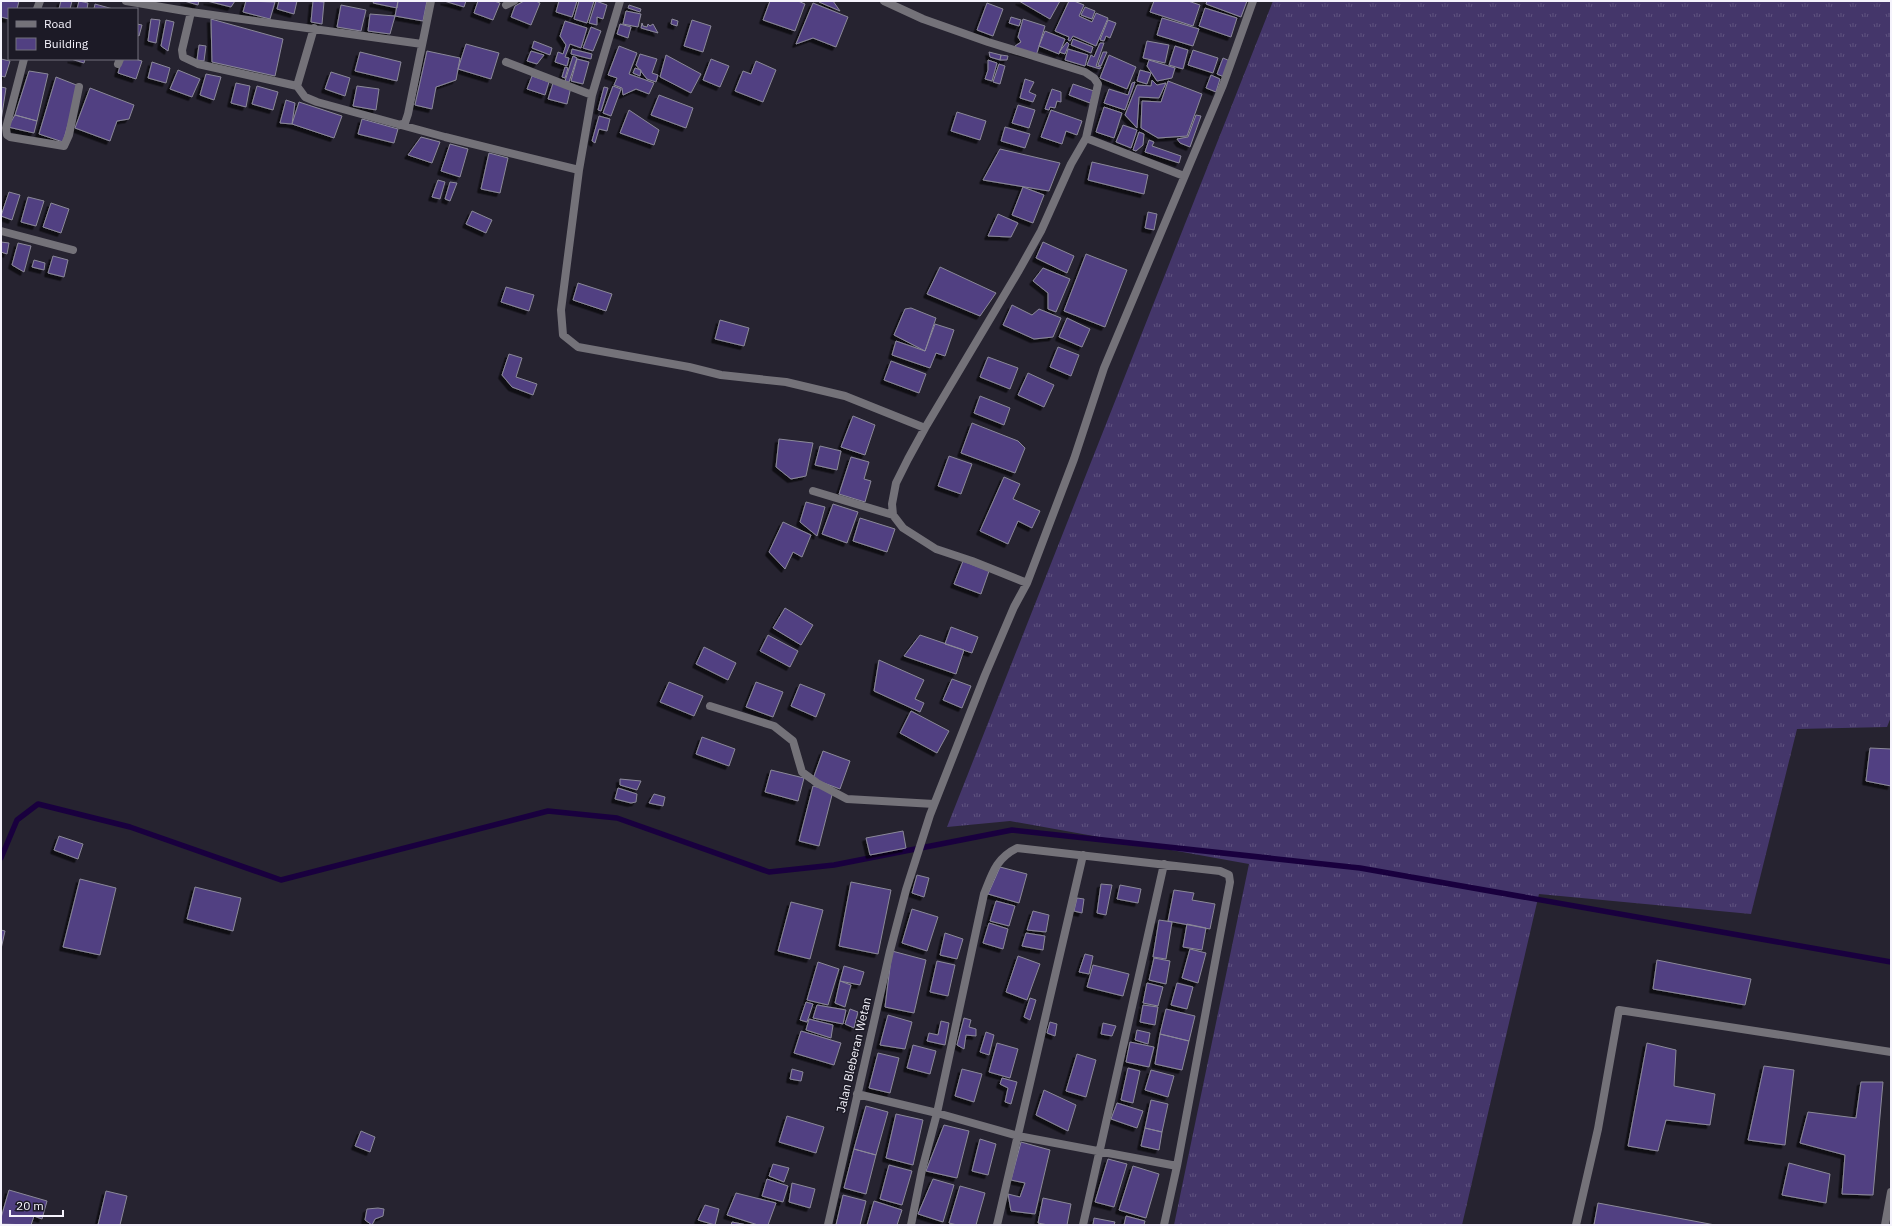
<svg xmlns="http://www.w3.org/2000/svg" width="1892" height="1226" font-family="'IBM Plex Sans',sans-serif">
<defs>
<pattern id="grass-tufts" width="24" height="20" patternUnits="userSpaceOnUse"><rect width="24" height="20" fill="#44366a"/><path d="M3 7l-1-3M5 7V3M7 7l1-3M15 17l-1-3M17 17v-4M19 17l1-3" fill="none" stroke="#605480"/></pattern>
<filter id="shadow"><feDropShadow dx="-3.5" dy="3.5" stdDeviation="0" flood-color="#0009"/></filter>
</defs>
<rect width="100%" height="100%" fill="#262330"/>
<path fill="url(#grass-tufts)" d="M1273,1H1891V717L1887,727L1797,729L1751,914L1539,894L1462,1225H1174L1249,864L1010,821L947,827Z"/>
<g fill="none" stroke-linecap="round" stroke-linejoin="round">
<path stroke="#19003e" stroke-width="5.5" d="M1,858L17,820L38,804L130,827L281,880L548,811L617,818L769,872L834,865L1012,830L1360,868L1891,962"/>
</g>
<path fill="#514082" stroke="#8b8999" filter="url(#shadow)" d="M1,1H19L17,9H9V19L1,17Z
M61,1H72L70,9H59Z
M79,1L88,3L87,9H77Z
M184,1H199L198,5Z
M207,1H235L231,7Z
M246,1L275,2L270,19L243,12Z
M279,1H297L294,14L277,9Z
M313,1L324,2L322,24L311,22Z
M374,1H398L397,8L373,3Z
M398,1H427L423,21L395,16Z
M444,1H466L464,7Z
M478,1H494L500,3L493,20L474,13Z
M524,1H536L540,3L531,25L511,17L515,6Z
M559,1H577L572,17L556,12Z
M579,1H594L587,23L574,19Z
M596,1L607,5L603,19L597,17V25L589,23Z
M770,1H798L805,4L795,31L763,20Z
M820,1H833L840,11L819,2Z
M1019,1H1060L1050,19Z
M1069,1H1074L1084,5L1079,16L1092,22L1096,13L1108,18L1096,46L1073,36L1070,41L1068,40L1069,37L1055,31Z
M1154,1H1188L1200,5L1193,26L1150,12Z
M1207,1H1247L1241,17L1206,4Z
M813,3L848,17L836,47L813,38L796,44Z
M987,3L1003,9L993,36L977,30Z
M95,4L113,9H94Z
M341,5L366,10L361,31L337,27Z
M629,5L641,9L640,12L628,8Z
M1085,7L1095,11L1092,19L1081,15Z
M1205,8L1237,18L1231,37L1199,26Z
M626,11L641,14L638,27L623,24Z
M370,14L395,16L390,34L368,31Z
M1011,17L1021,20L1019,26L1009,23Z
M1162,18L1199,29L1193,46L1157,35Z
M151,19L160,20L156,43L148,41Z
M211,19L283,39L275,76L212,62Z
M672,19L678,21L677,26L671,24Z
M1023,19L1045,26L1036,56L1014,50L1015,46L1021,42L1018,37Z
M166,20L174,22L168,51L161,46Z
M692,20L711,26L703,52L684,46Z
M1108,20L1116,23L1110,38L1106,36L1104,41L1100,40Z
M565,21L587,28L581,48L570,44L565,57L569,58L567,66L555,62L558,52L563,54L566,45L560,36Z
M642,23L643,26L647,27L648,24L650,26L653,24L658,33L641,28Z
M137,24L142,25L139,36L137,35Z
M620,24L631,27L628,38L617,34Z
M591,27L601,31L593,51L583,48Z
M1045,31L1065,39L1059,54L1039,46Z
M1073,39L1093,47L1091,53L1071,45Z
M534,41L552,48L550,55L532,48Z
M1147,41L1169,45L1165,63L1143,58Z
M1067,42L1069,44L1065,54L1059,52Z
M1100,43H1104L1096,66L1101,67L1100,69L1087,65L1091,55L1094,57Z
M466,44L499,53L491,79L458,69Z
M199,45L206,46L204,61L197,60Z
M619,46L637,53L629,74L654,83L649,94L636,89L623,95L622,88L614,85L617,78L608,75Z
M1175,46L1188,50L1183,69L1169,65Z
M572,49L592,54L591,59L571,54Z
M1068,49L1088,55L1085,66L1065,60Z
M1193,50L1218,58L1213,73L1188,65Z
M427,51L460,58L456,80L436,87L432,109L415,105Z
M531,51L544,55L537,64L527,61Z
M360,52L401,62L397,81L355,71Z
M989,52L1001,55L1000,60L990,57Z
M1103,52H1107L1101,66L1098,65Z
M640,54L657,59L652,73L658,75L656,82L647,79L636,65Z
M666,55L701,74L691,93L660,77Z
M1001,55L1008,56L1007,60H1000Z
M1109,55L1136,67L1127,89L1100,78Z
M573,56L577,58L569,82L565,81Z
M1223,58L1230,61L1224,77L1217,74Z
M1,59L10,61L5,77L1,76Z
M71,59H85L84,63Z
M122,59H135L142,61L136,79L118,73Z
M577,59L589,62L583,84L571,81Z
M711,59L729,66L720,87L703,80Z
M988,60L997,63L992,81L985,79L988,70Z
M1149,60L1175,68L1172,78L1157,81L1147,66Z
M756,61L776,70L763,102L735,91L743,71L751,74Z
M152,62L170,68L166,83L148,78Z
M999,64L1005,66L1000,84L993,82Z
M565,67L568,68L565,78L562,77Z
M635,68L641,70L640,76L633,73Z
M178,70L200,79L192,97L170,89Z
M1140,70L1151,73L1147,84L1137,81Z
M29,71L48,74L37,121L15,115Z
M331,72L350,78L345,96L325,89Z
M206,74L221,77L214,100L200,95Z
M1211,75L1220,79L1216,92L1206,88Z
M532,76L549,82L545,95L527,89Z
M56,77L79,86L63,142L39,134Z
M1025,79L1034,82L1029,92L1036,95L1033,102L1020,98Z
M1152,80L1157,85L1166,83L1159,98L1139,97L1137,128L1125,115L1137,85L1151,86Z
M1168,81L1202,94L1187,136L1158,138L1141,128L1142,101L1161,102Z
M1135,82L1125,110L1104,103L1109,89L1128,95L1132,83Z
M236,83L250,86L246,107L231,103Z
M553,83L571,87L567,104L548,99Z
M1073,84L1094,91L1090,103L1069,95Z
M257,86L278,92L273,110L252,104Z
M357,86L379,89L376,110L353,106Z
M613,86L621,89L611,116L603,113Z
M1,87L6,88L1,121Z
M604,87L608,88L601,111L598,110Z
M90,88L134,105L129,119L117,121L110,141L75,128Z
M1052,89L1061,92V102L1057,101L1055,108L1050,107L1049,110L1045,109Z
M659,95L693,108L686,128L651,115Z
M286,100L295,103L292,124L280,123Z
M299,102L342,116L334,138L292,124Z
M1018,105L1035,110L1029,128L1012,123Z
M1104,107L1122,113L1114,138L1096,132Z
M629,110L659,130L654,145L620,133Z
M1051,110L1082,121L1077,135L1066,131L1062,144L1041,137Z
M957,112L986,121L980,140L951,131Z
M15,115L37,121L34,133L8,127Z
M1196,115L1201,116L1190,147L1180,143L1177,139L1188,137Z
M599,116L610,119L607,131L599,129L595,143L592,141Z
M362,119L398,129L394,143L358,134Z
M1123,125L1137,130L1131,148L1116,142Z
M1005,127L1030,134L1025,148L1001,141Z
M1139,132L1144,134L1143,145L1136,151L1133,150Z
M421,137L440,142L432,163L408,155Z
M1149,140L1154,142L1152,146L1181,156L1179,163L1145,152Z
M450,144L468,149L460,177L441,171Z
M1000,149L1060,163L1049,191L983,180Z
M489,153L508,158L500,193L481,189Z
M1092,162L1148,175L1144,194L1088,180Z
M438,180L445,182L440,199L432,197Z
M450,182L457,183L450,201L445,199Z
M1023,187L1044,195L1033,223L1012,215Z
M9,192L20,195L12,220L1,216Z
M28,197L44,201L36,226L21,222Z
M51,203L69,209L61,233L43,227Z
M472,211L492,220L486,233L466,224Z
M1148,212L1157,214L1154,230L1145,228Z
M998,214L1018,223L1011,237L988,236Z
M1,242L9,243L7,254L1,252Z
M1043,242L1074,256L1067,273L1036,258Z
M18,243L31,246L24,272L12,265Z
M1086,254L1127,270L1105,327L1064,311Z
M53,256L68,260L64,277L48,273Z
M34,260L45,263L44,270L32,267Z
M940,267L996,293L980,316L927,294Z
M1043,268L1070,279L1056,312L1048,309V293L1033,281Z
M578,283L612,294L606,311L573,300Z
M506,287L534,295L529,311L501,302Z
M1012,305L1032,315L1039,309L1061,318L1053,337L1034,339L1003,325Z
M911,308L936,318L925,351L894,335L905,309Z
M1067,318L1090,329L1082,347L1059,337Z
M720,320L749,328L744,346L715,339Z
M935,324L954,330L945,356L936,353L930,368L892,355L896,341L925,351Z
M1058,347L1079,355L1071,376L1050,367Z
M509,354L522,358L516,377L537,384L533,395L512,387L502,375Z
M988,357L1018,368L1010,389L980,377Z
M891,361L926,374L919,393L884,380Z
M1028,373L1054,385L1044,407L1018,395Z
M980,396L1010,408L1004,425L974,413Z
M853,416L875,425L865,455L841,447Z
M972,423L1018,441L1025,448L1015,473L961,453Z
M779,439L813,443L806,476L791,479L776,467Z
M820,446L841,451L837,470L815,465Z
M949,456L972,464L961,494L938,486Z
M851,457L869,462L864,479L871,481L865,502L839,494Z
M1004,477L1020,484L1013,499L1040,511L1032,528L1018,521L1008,544L980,531Z
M806,502L825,507L817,536L800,522Z
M833,504L858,512L847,543L822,534Z
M860,518L895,529L887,552L853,541Z
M783,522L811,535L802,557L793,552L785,569L769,552Z
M963,561L989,571L981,594L954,584Z
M785,608L813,625L801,645L773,628Z
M951,627L978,637L972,653L945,644Z
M768,635L798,651L790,667L760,651Z
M920,635L964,650L956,674L904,656Z
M704,647L736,663L728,680L696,664Z
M879,660L924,680L915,699L924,703L920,712L874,691Z
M952,679L971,686L962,708L943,700Z
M669,682L703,696L694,716L660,702Z
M756,682L783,692L773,717L746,707Z
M800,684L825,694L816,717L791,706Z
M911,711L949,731L937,753L900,733Z
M702,737L735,749L729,766L696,754Z
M1870,748L1891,749V786L1866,781Z
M823,751L850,761L840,789L813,779Z
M771,770L804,778L798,801L765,792Z
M620,779L641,781L637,790L620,785Z
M813,786L833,791L819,846L799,841Z
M618,788L637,794L636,802L631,803L615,799Z
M654,794L665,797L663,806L649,803Z
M903,831L906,848L870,855L866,838Z
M59,836L83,844L78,859L54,850Z
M1000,867L1027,874L1019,903L988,894Z
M917,875L929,878L924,897L912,893Z
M80,879L116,888L100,955L63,947Z
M851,882L891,890L878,954L839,946Z
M1101,884L1112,885L1106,915L1097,913Z
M1120,885L1141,889L1138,903L1117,899Z
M195,887L241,898L233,931L187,919Z
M1174,890L1194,893L1192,900L1215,904L1210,929L1168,921Z
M1077,898L1084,899L1082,913L1074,911Z
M996,901L1015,906L1009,926L990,921Z
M791,902L823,910L810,959L778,951Z
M912,909L938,917L927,951L902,943Z
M1033,911L1049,915L1046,932L1027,930Z
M1159,920L1172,922L1166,959L1153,957Z
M989,923L1008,929L1003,949L983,943Z
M1187,924L1206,928L1202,950L1183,947Z
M1,930L5,931L1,949Z
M945,933L963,939L957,959L940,955Z
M1026,933L1045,936L1043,950L1022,946Z
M1190,949L1206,953L1198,983L1182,978Z
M892,951L926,960L914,1013L885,1007Z
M1085,954L1093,956L1089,974L1079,972Z
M1018,956L1040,964L1027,1000L1006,992Z
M1154,958L1170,961L1166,984L1149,980Z
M1657,960L1751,979L1745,1005L1653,989Z
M937,961L955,965L948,996L930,992Z
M818,962L839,969L828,1005L807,1000Z
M1093,965L1129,974L1123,996L1087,987Z
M844,966L864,972L860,985L840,981Z
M840,981L851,985L845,1007L835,1003Z
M1147,983L1163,987L1158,1006L1143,1003Z
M1177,983L1193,987L1187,1009L1171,1005Z
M1030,998L1036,1000L1030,1020L1024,1017Z
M806,1002L813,1004L807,1022L800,1020Z
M817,1005L846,1010L843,1024L813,1018Z
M1143,1005L1158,1007L1155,1025L1140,1022Z
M850,1009L858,1012L854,1028L845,1024Z
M1166,1009L1195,1016L1189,1041L1160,1034Z
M888,1015L912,1022L905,1049L880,1045Z
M964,1018L971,1020L969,1027L976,1029V1036L966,1035L964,1049L957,1045Z
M809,1019L833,1025L831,1038L806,1030Z
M941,1021L949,1023L945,1045L927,1041L929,1033L938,1035Z
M1050,1022L1057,1024L1055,1036L1047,1033Z
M1103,1023L1116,1026L1112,1036L1101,1034Z
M1137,1030L1150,1033L1148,1044L1135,1040Z
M801,1031L841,1043L834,1065L794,1053Z
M986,1032L994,1035L989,1055L980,1052Z
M1160,1034L1189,1041L1182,1070L1155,1064Z
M1130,1042L1154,1047L1149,1067L1126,1062Z
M997,1043L1018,1049L1010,1078L989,1072Z
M1647,1043L1676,1050L1674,1086L1715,1094L1710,1125L1666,1120L1658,1151L1628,1146Z
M913,1045L936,1051L930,1074L907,1068Z
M878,1053L899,1058L890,1093L869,1088Z
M1077,1054L1096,1060L1086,1097L1066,1091Z
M1764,1066L1794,1070L1785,1145L1748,1140Z
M1128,1068L1140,1071L1133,1103L1121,1100Z
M792,1069L803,1072L801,1081L790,1079Z
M962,1069L982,1074L974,1102L955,1096Z
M1151,1070L1174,1076L1168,1097L1145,1090Z
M1002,1078L1017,1082L1011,1104L1005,1102L1008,1088L1000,1084Z
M1861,1082H1883L1873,1195L1842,1194L1845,1155L1800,1143L1808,1112L1856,1118Z
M1044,1090L1076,1105L1068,1131L1036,1115Z
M1151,1100L1168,1104L1162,1132L1145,1128Z
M1117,1103L1143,1111L1137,1128L1111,1119Z
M866,1106L888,1112L876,1155L854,1149Z
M896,1114L923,1120L913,1165L886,1158Z
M787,1116L824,1127L816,1153L779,1142Z
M944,1125L969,1131L957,1178L926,1171Z
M1145,1128L1162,1132L1159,1150L1141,1146Z
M361,1131L375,1137L370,1152L355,1146Z
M980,1139L996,1144L988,1175L972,1171Z
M1021,1142L1050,1150L1035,1214L1011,1211L1008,1194L1020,1197L1025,1183L1011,1180Z
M854,1149L876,1155L866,1194L844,1188Z
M1108,1159L1127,1164L1114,1207L1095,1202Z
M1789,1163L1830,1174L1826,1203L1782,1195Z
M773,1164L789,1168L784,1182L769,1176Z
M889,1165L912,1171L902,1205L880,1199Z
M1133,1166L1159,1174L1146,1218L1119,1210Z
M767,1179L788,1186L783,1202L762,1196Z
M933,1179L954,1185L943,1222L918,1214Z
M792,1183L815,1189L810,1208L789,1202Z
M960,1186L985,1193L976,1225H957L949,1223Z
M9,1190L47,1201L42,1219L34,1216L31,1225L1,1224V1218Z
M106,1191L127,1196L120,1225H98Z
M736,1193L776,1203L768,1225H758L727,1215Z
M843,1195L866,1201L860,1225H836Z
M1043,1198L1071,1204L1067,1225H1048L1038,1223Z
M874,1201L902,1210L897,1225H867Z
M1598,1203L1715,1225H1594Z
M705,1205L719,1209L715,1225L698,1220Z
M378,1208L384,1209L383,1216L375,1219L372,1225L365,1220L367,1209Z
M1126,1216L1145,1221L1144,1225H1124Z
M1094,1218L1115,1222L1114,1225H1093Z
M732,1222L747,1225H731Z"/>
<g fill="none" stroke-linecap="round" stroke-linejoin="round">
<path stroke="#747279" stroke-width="8" d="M126,1L191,12L422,44
M620,1L592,95L579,170L561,310L563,335L578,347L689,367L721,375L786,382L845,396L925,428
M884,1L923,19L988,42L1085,72L1094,78L1098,84L1086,138
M506,5L514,1
M37,9L40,1
M191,12L182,50L183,57L198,64L297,86
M314,28L297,86L305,97L317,102L445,137L579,170
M24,59L6,128L7,135L10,137L64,146L69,135L79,87
M506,62L592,95
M118,64L120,59
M400,125L405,123L408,114L431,1
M1,231L73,250
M813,491L893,515
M1027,583L972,561L936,549L903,528L893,515L892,504L896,483L908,459L925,428L1018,272L1041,231L1071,164L1086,138L1184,176
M710,706L774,726L793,741L802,772L817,783L847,799L934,804
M857,1094L937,1113L1018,1136L1177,1166L1164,1225
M828,1225L890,951L906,890L930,815L985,675L1014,607L1027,583L1074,459L1104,368L1223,85L1253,1
M911,1225L922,1170L937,1113L984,894C992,874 996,858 1017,848L1220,871L1229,875L1230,882L1227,898L1177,1166
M997,1225L1083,855
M1083,1225L1164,864
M1576,1225L1598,1129L1619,1010L1891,1052
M1885,1225L1891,1192"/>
</g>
<g text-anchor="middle" stroke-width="3" stroke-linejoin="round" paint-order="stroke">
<g font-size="12" fill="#f5f3fc" stroke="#1c1a26">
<text transform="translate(854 1055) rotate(-77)" y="4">Jalan Bleberan Wetan</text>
</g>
</g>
<rect width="1892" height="1226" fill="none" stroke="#f5f3fc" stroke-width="4"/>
<rect x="8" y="8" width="130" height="52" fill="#1c1a26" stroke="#73717c"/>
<rect x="16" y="21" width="20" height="6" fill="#747279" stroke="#73717c"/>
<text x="44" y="28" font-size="12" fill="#f5f3fc">Road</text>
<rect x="16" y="38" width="20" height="12" fill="#514082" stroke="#73717c"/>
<text x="44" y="48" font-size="12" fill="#f5f3fc">Building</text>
<path d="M10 1210v6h53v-6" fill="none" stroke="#f5f3fc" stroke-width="2"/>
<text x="16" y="1210" font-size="12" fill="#f5f3fc" stroke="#1c1a26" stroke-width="3" paint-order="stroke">20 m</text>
</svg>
